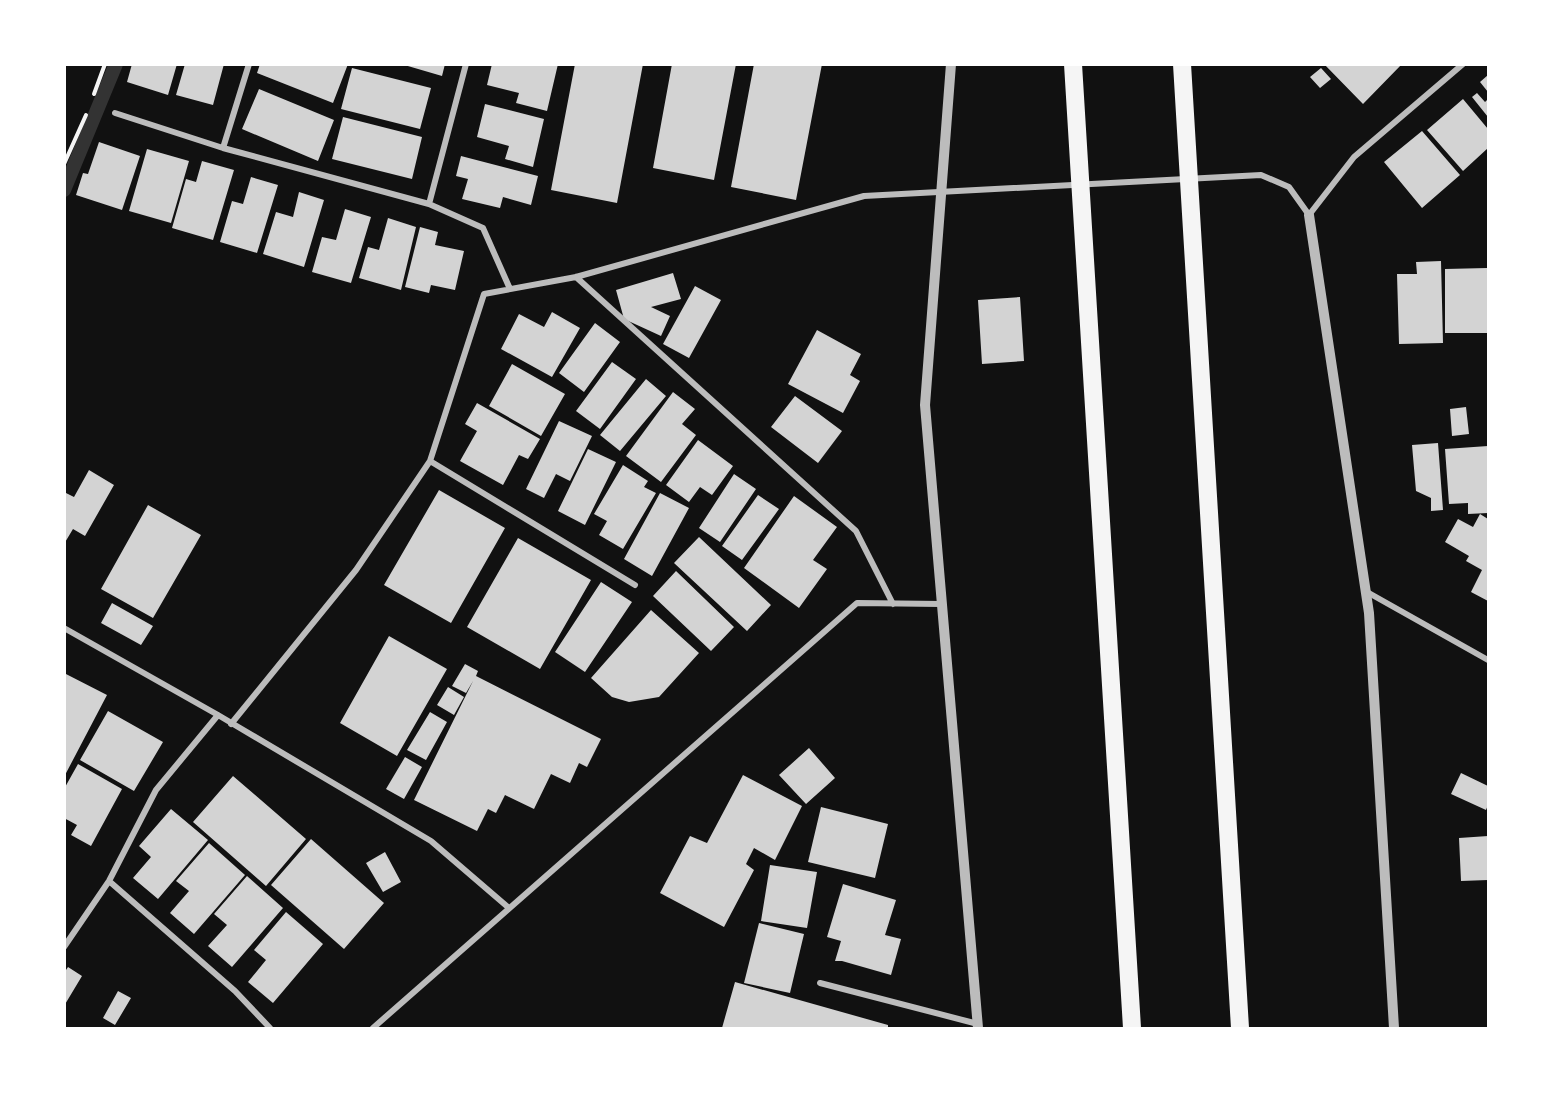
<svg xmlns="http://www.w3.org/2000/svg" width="1553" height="1093" font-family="Georgia,serif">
<rect width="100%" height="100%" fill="#111"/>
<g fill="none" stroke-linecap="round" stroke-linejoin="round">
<path stroke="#333" stroke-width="14" d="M64,190L116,64"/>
</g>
<path fill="#d3d3d3" d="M132,64H177L168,95L127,82Z
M185,64H224L213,105L176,95Z
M260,64H348L333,103L257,73Z
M401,64H445L442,76Z
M492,64H558L547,111L516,103L519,93L487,85Z
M575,64H643L617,203L551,190Z
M672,64H736L714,180L653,168Z
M754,64H822L796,200L731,187Z
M1324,64H1402L1363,104Z
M352,68L431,88L420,129L341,109Z
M1321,68L1331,79L1320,88L1310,77Z
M1488,75V92L1480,82Z
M259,89L334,120L318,161L242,129Z
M1477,93L1485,102L1488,99V117L1472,97Z
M1463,99L1488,129V148L1463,171L1427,130Z
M485,104L544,119L533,167L505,159L509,146L477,137Z
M343,117L422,137L412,179L332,159Z
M1422,131L1460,175L1422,208L1384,162Z
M99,142L140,156L122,210L76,195L83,173L88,174Z
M147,149L189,161L171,223L129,211Z
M461,156L538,176L531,205L503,197L500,208L462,199L468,179L456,176Z
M202,161L234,170L213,240L172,228L186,179L196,182Z
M251,177L278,185L257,253L220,242L232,201L243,204Z
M299,192L324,200L304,267L263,254L276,212L293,217Z
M345,209L371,217L351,283L312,272L322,237L336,240Z
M388,218L416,227L401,290L359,278L368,247L379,250Z
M420,227L438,232L435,245L464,251L455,290L431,285L429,293L405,287Z
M1441,261L1443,343L1399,344L1397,274H1417L1416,262Z
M1487,268L1488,333H1445V269Z
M673,273L681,299L651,307L670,316L661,336L624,319L616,290Z
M695,286L721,300L689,358L663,344Z
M1020,297L1024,361L982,364L978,300Z
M552,312L580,328L552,377L501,349L519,314L544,327Z
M595,323L620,342L584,392L559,373Z
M817,330L861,354L850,375L860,381L843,413L788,384Z
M612,362L636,379L600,429L576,411Z
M512,364L565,394L541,436L489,406Z
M646,379L666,396L620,451L600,435Z
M673,392L695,409L682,424L696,435L661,482L626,456Z
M795,396L842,431L818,463L771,427Z
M477,403L540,439L528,459L519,455L503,485L460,461L477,431L465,424Z
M1466,407L1469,434L1452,436L1450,409Z
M559,421L592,436L570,481L556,474L544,498L526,489Z
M698,440L733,466L712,495L700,487L689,502L666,485Z
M1438,443L1443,510L1431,511V498L1416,491L1412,445Z
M1488,446V513L1468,514V503L1449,504L1445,449Z
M588,449L616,462L585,525L558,511Z
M623,465L648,481L644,487L656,493L623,549L599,535L607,521L594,514Z
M89,470L114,485L85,536L73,529L64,544V492L74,497Z
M734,474L756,489L720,542L699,528Z
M439,490L505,528L451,623L384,585Z
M660,493L689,508L652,576L624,559Z
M758,495L779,509L742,560L722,546Z
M794,496L837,527L813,560L827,569L799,608L744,568Z
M148,505L201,535L153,618L101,589Z
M1480,514L1488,519V601L1471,592L1482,570L1466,561L1469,556L1445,542L1458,519L1473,527Z
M699,537L771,605L747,631L674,563Z
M518,538L591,580L540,669L467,627Z
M676,571L734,627L711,651L653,596Z
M601,582L632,602L585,672L555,652Z
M112,603L153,626L141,645L101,623Z
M651,610L699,653L659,697L629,702L612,697L591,678Z
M389,636L447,669L397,756L340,723Z
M465,664L478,671L476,676L601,739L587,767L579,763L570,783L551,774L534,809L505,795L496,813L488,809L477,831L414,800L473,681L466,693L452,686Z
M64,673L107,695L64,777Z
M448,687L464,697L454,715L437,705Z
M108,711L163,742L134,791L80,760Z
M430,712L447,722L426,760L407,750Z
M809,748L835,778L806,804L779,775Z
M405,757L422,767L404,799L386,789Z
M78,764L122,789L91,846L71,835L77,825L64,818V789Z
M1461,773L1488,786V805L1486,810L1451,794Z
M743,775L802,806L775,860L754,848L746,864L754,870L724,927L660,893L690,836L707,843Z
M233,776L306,839L266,886L193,822Z
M821,807L888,824L875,878L808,862Z
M171,809L208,840L158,899L133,878L151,857L139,846Z
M1488,836V880L1461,881L1459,838Z
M311,839L384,903L344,949L271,885Z
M209,843L245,875L194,934L170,913L189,891L176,881Z
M385,852L401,882L383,892L366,863Z
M770,865L817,872L807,928L761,921Z
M247,876L283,908L232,967L208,946L227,925L214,914Z
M843,884L896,900L885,935L901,939L891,975L842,961H835L841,941L827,937Z
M286,912L323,944L273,1003L248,982L266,960L254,950Z
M759,923L804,934L790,993L744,983Z
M68,967L82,976L64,1006V973Z
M735,982L888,1025V1028H722Z
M118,991L131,998L115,1025L103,1018Z"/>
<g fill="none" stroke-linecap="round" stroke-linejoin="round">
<path stroke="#f5f5f5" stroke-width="4" d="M94,94L105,64
M64,164L86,115"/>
<path stroke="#bcbcbc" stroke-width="6" d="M115,113L223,148L429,204L483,228L510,289
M223,148L249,64
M429,204L466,64
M576,277L856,531L893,604
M430,461L635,585
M1367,592L1488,660
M64,628L218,715L431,841L509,908
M231,724L356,570L430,461L484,294L576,277L864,196L1261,175L1289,187L1309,215L1354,157L1463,64
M109,881L235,991L270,1028
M64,947L109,881L156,790L218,715
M820,983L978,1024
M373,1028L857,603L941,604"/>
<path stroke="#bcbcbc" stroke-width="10" d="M951,64L925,405L978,1028
M1309,215L1369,613L1394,1028"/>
<path stroke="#f5f5f5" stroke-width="18" d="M1073,64L1132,1028
M1182,64L1240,1028"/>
</g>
<rect width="1553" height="1093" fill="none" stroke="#ffffff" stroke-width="132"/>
</svg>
